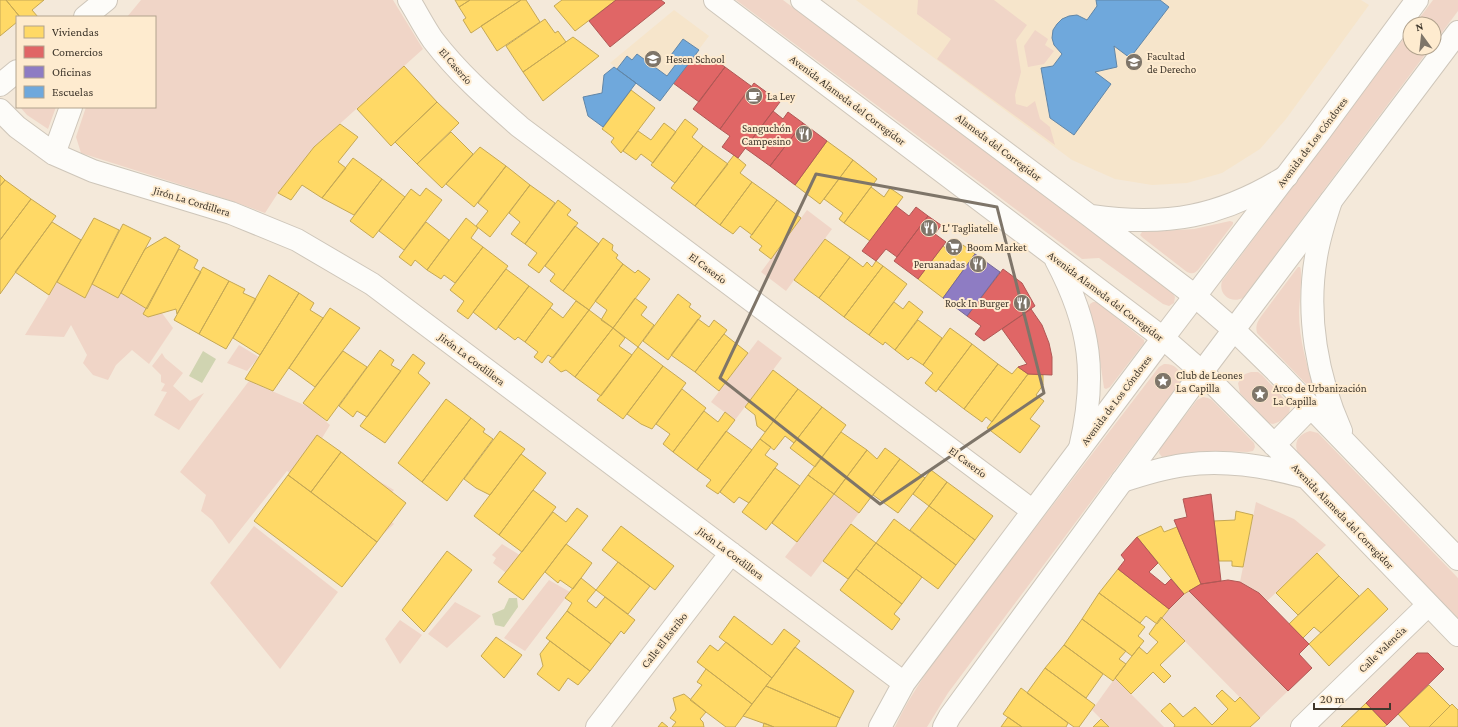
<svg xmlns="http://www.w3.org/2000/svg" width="1458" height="727" font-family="'Crimson Pro',serif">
<rect width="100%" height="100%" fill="#f4e9da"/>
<path fill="#f6e5cb" d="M856,0H1361L1369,5L1286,119L1260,149L1222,173L1187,183L1152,185L1115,179L1072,160Z
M674,10L709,36L660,101L610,63Z"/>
<path fill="#f0d5c7" d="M141,0H393L423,49L314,147L278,193L265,213L229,200L81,153L76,137L86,107H155V17H127Z
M736,0H783L1172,292L1175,297L1174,303L1169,306L1163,304L1099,258L1082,259Z
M918,0H994L1027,25L1016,40L1021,72L1015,95L1016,104L1027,107L1035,101L1040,119L1050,127L1055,145L937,59L951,39L917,14Z
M1433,0H1458V11L1434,43V24H1415Z
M1035,30L1048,39L1045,45L1054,51L1044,64L1028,67L1024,46Z
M1410,30V48H1430L1243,298C1230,304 1218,294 1222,281Z
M20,107H56L48,129L27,115Z
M807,210L832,229L786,291L761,272Z
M1230,221L1233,222V224L1198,270C1194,274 1192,274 1187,272L1143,238L1140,235L1142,232L1194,229Z
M1298,267H1300C1303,272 1299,305 1299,313C1299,339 1307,365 1314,389L1312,390L1257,333C1255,325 1258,321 1262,315Z
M57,282L85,298L92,284L118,298L121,293L147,309L144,314L162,313L173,328L149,364L132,350L116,365L108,380L93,375L83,363L87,355L71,325L64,337L25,335Z
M1093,302H1097L1144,340V343L1110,387L1106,389L1104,388L1098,347L1089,307L1090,304Z
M758,340L782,358L735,420L711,402Z
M239,345L259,357L247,371L227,363Z
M162,353L165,358L183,373L173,386L190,401L204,393L179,430L154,415L167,392L161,391L165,384L161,382V375L152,366Z
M1164,364C1176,363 1184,373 1179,384L948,693L927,727H895C911,692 934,662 956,631L1159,367Z
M1251,372H1258L1262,375L1289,404C1293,415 1282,421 1273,424L1269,423L1240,393L1238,383L1245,374Z
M249,381L309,407L330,425L316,448L359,469L394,490L379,508L394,524L379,538L287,471L229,544L212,520L201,511L206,495L180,472Z
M1203,397L1208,398L1212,400L1254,443L1255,447L1253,451L1248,452L1218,451L1192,452L1162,457L1159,453L1160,448L1197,400Z
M1310,431L1318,433L1458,578V618L1298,453C1293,442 1299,434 1310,431Z
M834,494L859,513L811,577L785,557Z
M1256,502L1294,519L1326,545L1267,601L1259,593L1240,582Z
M254,526L338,592L280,669L210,583Z
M502,544L523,557L510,576L493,563L496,558L492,555Z
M549,580L570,592L525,651L504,638Z
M1189,591L1288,691L1260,718L1161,617L1184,594Z
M455,602L481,616L447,648L428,634Z
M400,620L422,635L400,664L385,639Z
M1115,678L1164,727H1109L1092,710Z"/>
<path fill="#d0d4b1" d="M203,351L216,359L202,383L189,376Z
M509,598H517L518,607L504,627L495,625L492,614L504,609Z"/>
<path fill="#ffd966" stroke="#c5a855" d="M0,0H6L20,17H17V22L0,36Z
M6,0H44L32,10L38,17H20Z
M455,0H470L459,7Z
M470,0H521L471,33L463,20L466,18L459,7Z
M521,0H526L540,22L497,51L481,26Z
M562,0H616L575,31L554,6Z
M545,19L555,33L558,31L566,42L523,72L506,46Z
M573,37L599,56L543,101L523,72Z
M404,66L437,102L391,146L357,109Z
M631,90L655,108L621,153L611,142L614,138L602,129Z
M437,102L459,123L417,164L395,142Z
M685,119L698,129L692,137L703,146L675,183L651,165Z
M664,123L676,132L653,163L641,154L636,160L623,151L638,131L651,140Z
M340,124L358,137L338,162L346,168L322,198L302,185L291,200L278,193L314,147Z
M451,132L473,154L442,188L417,164Z
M827,141L853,160L820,204L795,185Z
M703,146L728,164L695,206L671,188Z
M480,147L506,166L474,207L446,184Z
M734,155L746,165L740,173L752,182L720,225L695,206Z
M353,158L382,179L354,215L322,198Z
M853,160L877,179L844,223L839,219L843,213L824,199Z
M506,166L530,185L490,237L476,226L488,211L478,203Z
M0,175L5,180L0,186Z
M382,179L405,197L373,238L350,221Z
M5,180L31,199L0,240V186Z
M752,182L777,200L752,235L740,226L733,234L720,225Z
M530,185L555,203L525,244L511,234L520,222L509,213Z
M871,187L884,197L890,188L903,197L870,241L844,223Z
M426,188L442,200L404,250L379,231L411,189L420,196Z
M31,199L56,216L0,294V240Z
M558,200L571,210L567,215L578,223L539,273L528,265L537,253L525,244Z
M777,200L801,218L771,259L759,250L762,246L750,237Z
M94,218L119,230L85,298L57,282Z
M466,218L478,228L471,238L483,247L455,283L444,275L441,279L427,270Z
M52,222L81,240L49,295L15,272Z
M426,222L449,240L427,270L415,260L411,266L399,257Z
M123,224L151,238L118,298L92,284Z
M575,226L599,244L563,291L550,281L555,274L545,266Z
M165,237L180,246L147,309L121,293L145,249Z
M603,238L613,245L612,250L618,255L616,258L623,264L589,310L563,291Z
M825,239L850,257L819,298L794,280Z
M963,245L975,254L943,298L918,279L943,246L956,256Z
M483,247L508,266L468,319L457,311L464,301L450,290Z
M179,249L198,260L194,268L201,272L177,314L176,309L148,317L143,314Z
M850,257L863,267L867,262L872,267L876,261L883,266L844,317L819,298Z
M623,264L635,273L638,270L650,279L613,328L601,320L607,310L595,301Z
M883,266L907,284L869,335L844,317Z
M203,267L229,281L199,334L174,320Z
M506,269L529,286L496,330L473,312Z
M269,275L299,293L260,355L233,338Z
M229,281L245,289L243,293L256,299L226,349L199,334Z
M529,286L553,304L525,342L518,337L515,340L498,327Z
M299,293L314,303L310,310L323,318L273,391L245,379Z
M678,294L691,304L689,307L701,316L668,360L643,341Z
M635,298L647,307L641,315L654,325L638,347L613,328Z
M576,301L589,310L553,358L548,355L542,363L534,357L538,352L525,342L550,308L563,318Z
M909,301L923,312L895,350L885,342L883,345L869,335L894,302L903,309Z
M330,308L360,328L315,387L289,368Z
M589,310L613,328L575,377L566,370L561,372L549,362Z
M698,319L709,327L714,320L727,330L695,372L671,355Z
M918,320L942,338L923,365L911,357L908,360L895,350Z
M613,328L625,338L619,346L632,355L601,396L575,377Z
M950,328L972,344L936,392L925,383L933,373L923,365Z
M724,334L748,353L719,391L695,372Z
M972,344L998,364L964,409L938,389Z
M638,347L663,366L623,419L597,400Z
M380,350L394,360L391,365L401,371L367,417L357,411L353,417L339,406Z
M343,351L367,367L327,421L303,403Z
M413,354L425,363L418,373L430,383L385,443L360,426Z
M998,364L1012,374L1018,367L1028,374L992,422L986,417L982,422L964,409Z
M663,366L686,383L652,429L641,424L627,414Z
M773,370L798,389L765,432L757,426L755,415L745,407Z
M1028,374L1043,375V385L1036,395L1044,401L1030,419L1040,426L1020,453L987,428Z
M682,389L706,408L673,452L663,444L670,434L656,424Z
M798,389L822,407L794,443L785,436L774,450L760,439Z
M446,399L471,418L422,482L398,463Z
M822,407L846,425L815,467L790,448Z
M704,411L718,422L725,412L735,420L697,470L673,452Z
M471,418L485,429L483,432L493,439L447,501L422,482Z
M500,431L525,449L490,495L476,488L464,479Z
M726,431L752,450L718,494L706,486L711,480L697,470Z
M841,432L867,450L834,494L808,475Z
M317,435L341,452L311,492L288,475Z
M760,439L771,447L765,455L778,464L749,503L739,497L734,503L720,492Z
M885,448L900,459L859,513L834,494L867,450L877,459Z
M341,452L406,503L377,542L311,492Z
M521,454L546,473L499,535L474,516Z
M900,459L925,478L898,513L873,495Z
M775,468L800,486L766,530L742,512Z
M931,470L947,482L929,506L913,494Z
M288,475L377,542L342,587L254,521Z
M808,475L834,494L797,542L772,523Z
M947,482L993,516L975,540L929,506Z
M533,490L556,507L522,552L499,535Z
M929,506L975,540L956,565L910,530Z
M577,508L588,516L523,600L498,582L553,512L566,522Z
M1236,511L1253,515L1243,567L1232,566V561H1219L1214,521L1235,520Z
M894,519L956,565L938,589L876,543Z
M851,524L876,543L848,579L823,561Z
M621,526L674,566L655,590L602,550Z
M1161,526L1164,532L1177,527L1201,584L1184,594L1137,537Z
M876,543L922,577L902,604L856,569Z
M566,544L592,563L573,589L560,580L558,583L545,572Z
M447,551L472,570L424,632L402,610Z
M1317,553L1339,576L1298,615L1276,593Z
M618,562L650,586L628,614L596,590Z
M856,569L902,604L894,614L900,619L892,630L840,590Z
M1118,569L1169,609L1157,624L1146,616L1140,623L1099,593Z
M1339,576L1359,596L1321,633L1314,627L1303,638L1289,624Z
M581,578L596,590L587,601L596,608L605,597L635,620L624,634L621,631L611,644L567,611L572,603L565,598Z
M1368,588L1388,609L1329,666L1309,644Z
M1099,593L1145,627L1138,636L1144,641L1132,656L1082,619Z
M567,611L611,644L590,671L546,638Z
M734,616L772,645L784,629L800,641L772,678L719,637Z
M1161,617L1185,641L1160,665L1171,676L1164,683L1153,672L1131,694L1115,678L1139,647L1147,654L1158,642L1149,634Z
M1082,619L1126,651L1119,659L1126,664L1113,681L1064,645Z
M496,637L522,655L504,678L481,656Z
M550,641L590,671L578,685L568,678L559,691L537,674L543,666L540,654Z
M726,642L772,678L752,704L697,662L710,645L718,651Z
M1064,645L1103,674L1086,698L1045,668Z
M795,647L854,691L840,718L766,686Z
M1045,668L1095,705L1079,727H1074L1027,693Z
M706,669L752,704L735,727H726L690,700L702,685L697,682Z
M1429,685L1450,706L1429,727H1410L1398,714Z
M766,686L840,718L836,727H774L743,716Z
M1021,688L1068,723L1066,727H1022L1003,714Z
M1222,690L1235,702L1240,697L1260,718L1250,727H1174L1175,725L1161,711L1170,703L1183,717L1195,707L1212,725L1228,709L1216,696Z
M684,694L706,712L700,719L703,722L704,727H672L676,722L670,718L676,710L673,698Z
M1366,703L1387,725L1384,727H1341Z
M1452,704L1458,710V727H1429Z
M1008,717L1022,727H1001Z
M1101,719L1109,727H1093Z
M662,722L668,727H658Z
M764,723L774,727H763Z"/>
<path fill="#e06666" stroke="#b05855" d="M616,0H661L665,3L610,47L589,21Z
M695,54L710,65L714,59L725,67L699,102L673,83Z
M725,67L751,86L720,129L693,109Z
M754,83L780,102L738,158L722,147L730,136L720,129Z
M773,111L783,119L788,112L803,123L770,166L745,148Z
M803,123L827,141L795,185L770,166Z
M896,206L909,216L916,207L928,216L897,257L886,249L876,261L862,251Z
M928,216L941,225L935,234L946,242L918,279L894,261Z
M1003,269L1022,283L1035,306L984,341L975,334L981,326L967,316Z
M1031,309L1042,325L1049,343L1052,357V375L1028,374L1018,367L1027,364L1002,329Z
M1211,494L1221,581L1201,584L1174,520L1187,517L1183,499Z
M1137,537L1158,563L1149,572L1165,585L1171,579L1184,594L1169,609L1118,569L1125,560L1121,555Z
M1228,580L1240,582L1259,593L1309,644L1299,654L1312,668L1288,691L1189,591L1201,584Z
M1417,653H1428L1444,669L1387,725L1366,703Z"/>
<path fill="#8e7cc3" stroke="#766796" d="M975,254L1000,272L967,316L943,298Z"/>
<path fill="#6fa8dc" stroke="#6186a7" d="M1096,0H1160L1169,7L1130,58L1114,46L1117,67L1095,72L1111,84L1074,135L1050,118L1041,68L1053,66L1062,54L1054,45L1052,38L1053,30L1057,24L1062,19L1069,16L1077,15L1087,20L1097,6Z
M683,39L699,50L660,101L617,69L627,56L632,60L637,54L667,76L679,60L671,55Z
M614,67L636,83L603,127L588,116L583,97L602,93L604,75Z"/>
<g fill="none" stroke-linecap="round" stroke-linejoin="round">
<defs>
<path id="minor" d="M409,0C417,13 424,27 433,40C459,74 488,99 520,127L1033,511
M85,17L106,0
M0,85L17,71
M0,110L17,127L54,154L93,171L231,213L297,240L372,284L904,683
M54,154L71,107
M597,727L731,553
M880,727L904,683L1163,338
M944,727L950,716L1202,372
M1302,727L1428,605"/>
<path id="tertiary" d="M1163,338L1319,133L1417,0
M1202,372L1458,32"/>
<path id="secondary" d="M715,0L1163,338L1202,372L1306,477L1458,635
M802,0L1090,216L1195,296L1234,330L1276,371L1458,559
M1331,201C1325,219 1319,238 1316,257C1306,316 1317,377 1341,431
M1091,216C1167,227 1221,217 1287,176
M1056,260C1091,326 1097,376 1080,448
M1274,445L1311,407
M1122,481C1143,474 1163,468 1184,465C1226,459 1266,466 1305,477"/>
</defs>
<use href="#minor" stroke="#cec6ba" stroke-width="24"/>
<use href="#tertiary" stroke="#cec6ba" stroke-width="24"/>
<use href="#secondary" stroke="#cec6ba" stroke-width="24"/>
<use href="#minor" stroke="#fdfcf9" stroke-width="22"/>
<use href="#tertiary" stroke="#fdfcf9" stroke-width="22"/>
<use href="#secondary" stroke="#fdfcf9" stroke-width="22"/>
</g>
<path fill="none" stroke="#7e7569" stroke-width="3" stroke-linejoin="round" d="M816,174L997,207L1044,393L880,504L720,378Z"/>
<defs>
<symbol id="school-disc" viewBox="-11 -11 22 22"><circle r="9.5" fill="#7e7569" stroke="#feebcf"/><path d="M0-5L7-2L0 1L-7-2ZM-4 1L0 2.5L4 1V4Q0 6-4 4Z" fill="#fff"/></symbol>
<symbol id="university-disc" viewBox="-11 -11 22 22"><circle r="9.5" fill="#7e7569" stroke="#feebcf"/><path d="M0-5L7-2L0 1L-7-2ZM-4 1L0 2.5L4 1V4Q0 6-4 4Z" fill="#fff"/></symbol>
<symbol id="cafe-disc" viewBox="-11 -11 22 22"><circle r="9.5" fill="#7e7569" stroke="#feebcf"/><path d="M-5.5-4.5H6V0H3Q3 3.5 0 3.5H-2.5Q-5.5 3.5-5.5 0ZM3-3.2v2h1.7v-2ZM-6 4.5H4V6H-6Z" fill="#fff"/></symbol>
<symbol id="restaurant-disc" viewBox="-11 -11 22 22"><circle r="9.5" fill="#7e7569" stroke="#feebcf"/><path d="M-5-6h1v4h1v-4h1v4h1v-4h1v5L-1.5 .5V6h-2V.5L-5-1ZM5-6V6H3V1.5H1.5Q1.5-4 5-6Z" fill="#fff"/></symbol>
<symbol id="supermarket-disc" viewBox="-11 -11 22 22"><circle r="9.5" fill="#7e7569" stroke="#feebcf"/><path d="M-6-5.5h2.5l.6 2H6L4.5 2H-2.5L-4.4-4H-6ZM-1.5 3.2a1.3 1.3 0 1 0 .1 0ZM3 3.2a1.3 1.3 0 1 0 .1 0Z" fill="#fff"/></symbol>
<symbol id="sight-disc" viewBox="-11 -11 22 22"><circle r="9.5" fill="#7e7569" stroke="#feebcf"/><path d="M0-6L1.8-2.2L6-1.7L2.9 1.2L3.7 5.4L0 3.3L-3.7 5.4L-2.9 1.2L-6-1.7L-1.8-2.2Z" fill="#fff"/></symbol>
</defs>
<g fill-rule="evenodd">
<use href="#school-disc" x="643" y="49" width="20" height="20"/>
<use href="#university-disc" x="1124" y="52" width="20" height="20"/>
<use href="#cafe-disc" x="744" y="86" width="20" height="20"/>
<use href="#restaurant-disc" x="794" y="124" width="20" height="20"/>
<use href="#restaurant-disc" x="919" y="218" width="20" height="20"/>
<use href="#supermarket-disc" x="944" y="237" width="20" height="20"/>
<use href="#restaurant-disc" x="968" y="254" width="20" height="20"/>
<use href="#restaurant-disc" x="1012" y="293" width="20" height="20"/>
<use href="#sight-disc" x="1153" y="371" width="20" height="20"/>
<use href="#sight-disc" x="1250" y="384" width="20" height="20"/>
</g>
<g text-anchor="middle" stroke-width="4" stroke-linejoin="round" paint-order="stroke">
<g font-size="11" fill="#3f372c" stroke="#feebcf" text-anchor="start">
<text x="1147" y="60">Facultad<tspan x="1147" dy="13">de Derecho</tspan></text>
<text x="666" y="63">Hesen School</text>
<text x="767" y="100">La Ley</text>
<text x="791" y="132" text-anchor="end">Sanguchón<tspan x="791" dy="13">Campesino</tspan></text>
<text x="942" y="232">L' Tagliatelle</text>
<text x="967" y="251">Boom Market</text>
<text x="965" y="268" text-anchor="end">Peruanadas</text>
<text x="1009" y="307" text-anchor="end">Rock In Burger</text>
<text x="1176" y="379">Club de Leones<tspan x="1176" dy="13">La Capilla</tspan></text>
<text x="1273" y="392">Arco de Urbanización<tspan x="1273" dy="13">La Capilla</tspan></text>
</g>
<g font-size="11" fill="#3f372c" stroke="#feebcf">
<text transform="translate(456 66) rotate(49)" y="4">El Caserío</text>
<text transform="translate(848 100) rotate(37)" y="4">Avenida Alameda del Corregidor</text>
<text transform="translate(1312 142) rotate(-53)" y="4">Avenida de Los Cóndores</text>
<text transform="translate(999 147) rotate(37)" y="4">Alameda del Corregidor</text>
<text transform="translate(192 201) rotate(17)" y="4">Jirón La Cordillera</text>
<text transform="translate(708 268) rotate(37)" y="4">El Caserío</text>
<text transform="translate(1106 296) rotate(37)" y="4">Avenida Alameda del Corregidor</text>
<text transform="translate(472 359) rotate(37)" y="4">Jirón La Cordillera</text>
<text transform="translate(1116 400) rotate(-53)" y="4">Avenida de Los Cóndores</text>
<text transform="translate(968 462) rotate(37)" y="4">El Caserío</text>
<text transform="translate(1343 516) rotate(46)" y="4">Avenida Alameda del Corregidor</text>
<text transform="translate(731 553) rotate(37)" y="4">Jirón La Cordillera</text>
<text transform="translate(664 640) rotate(-52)" y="4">Calle El Estribo</text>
<text transform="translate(1382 649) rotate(-44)" y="4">Calle Valencia</text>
</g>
</g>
<rect x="16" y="16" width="140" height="92" fill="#feebcf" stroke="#b2a38e"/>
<rect x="24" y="26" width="20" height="12" fill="#ffd966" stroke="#b2a38e"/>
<text x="52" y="36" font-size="12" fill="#3f372c">Viviendas</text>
<rect x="24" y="46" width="20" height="12" fill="#e06666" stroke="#b2a38e"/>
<text x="52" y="56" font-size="12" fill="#3f372c">Comercios</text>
<rect x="24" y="66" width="20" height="12" fill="#8e7cc3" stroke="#b2a38e"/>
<text x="52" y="76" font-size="12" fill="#3f372c">Oficinas</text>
<rect x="24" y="86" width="20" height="12" fill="#6fa8dc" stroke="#b2a38e"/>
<text x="52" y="96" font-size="12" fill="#3f372c">Escuelas</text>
<g transform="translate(1422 36) rotate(345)"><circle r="19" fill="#feebcf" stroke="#b2a38e"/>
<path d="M0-3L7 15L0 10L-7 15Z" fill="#7e7569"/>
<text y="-6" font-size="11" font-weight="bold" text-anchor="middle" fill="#3f372c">N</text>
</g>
<path d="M1314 703v6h76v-6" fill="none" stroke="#3f372c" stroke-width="2"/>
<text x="1320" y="703" font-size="12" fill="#3f372c" stroke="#feebcf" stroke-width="3" paint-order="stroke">20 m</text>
</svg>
